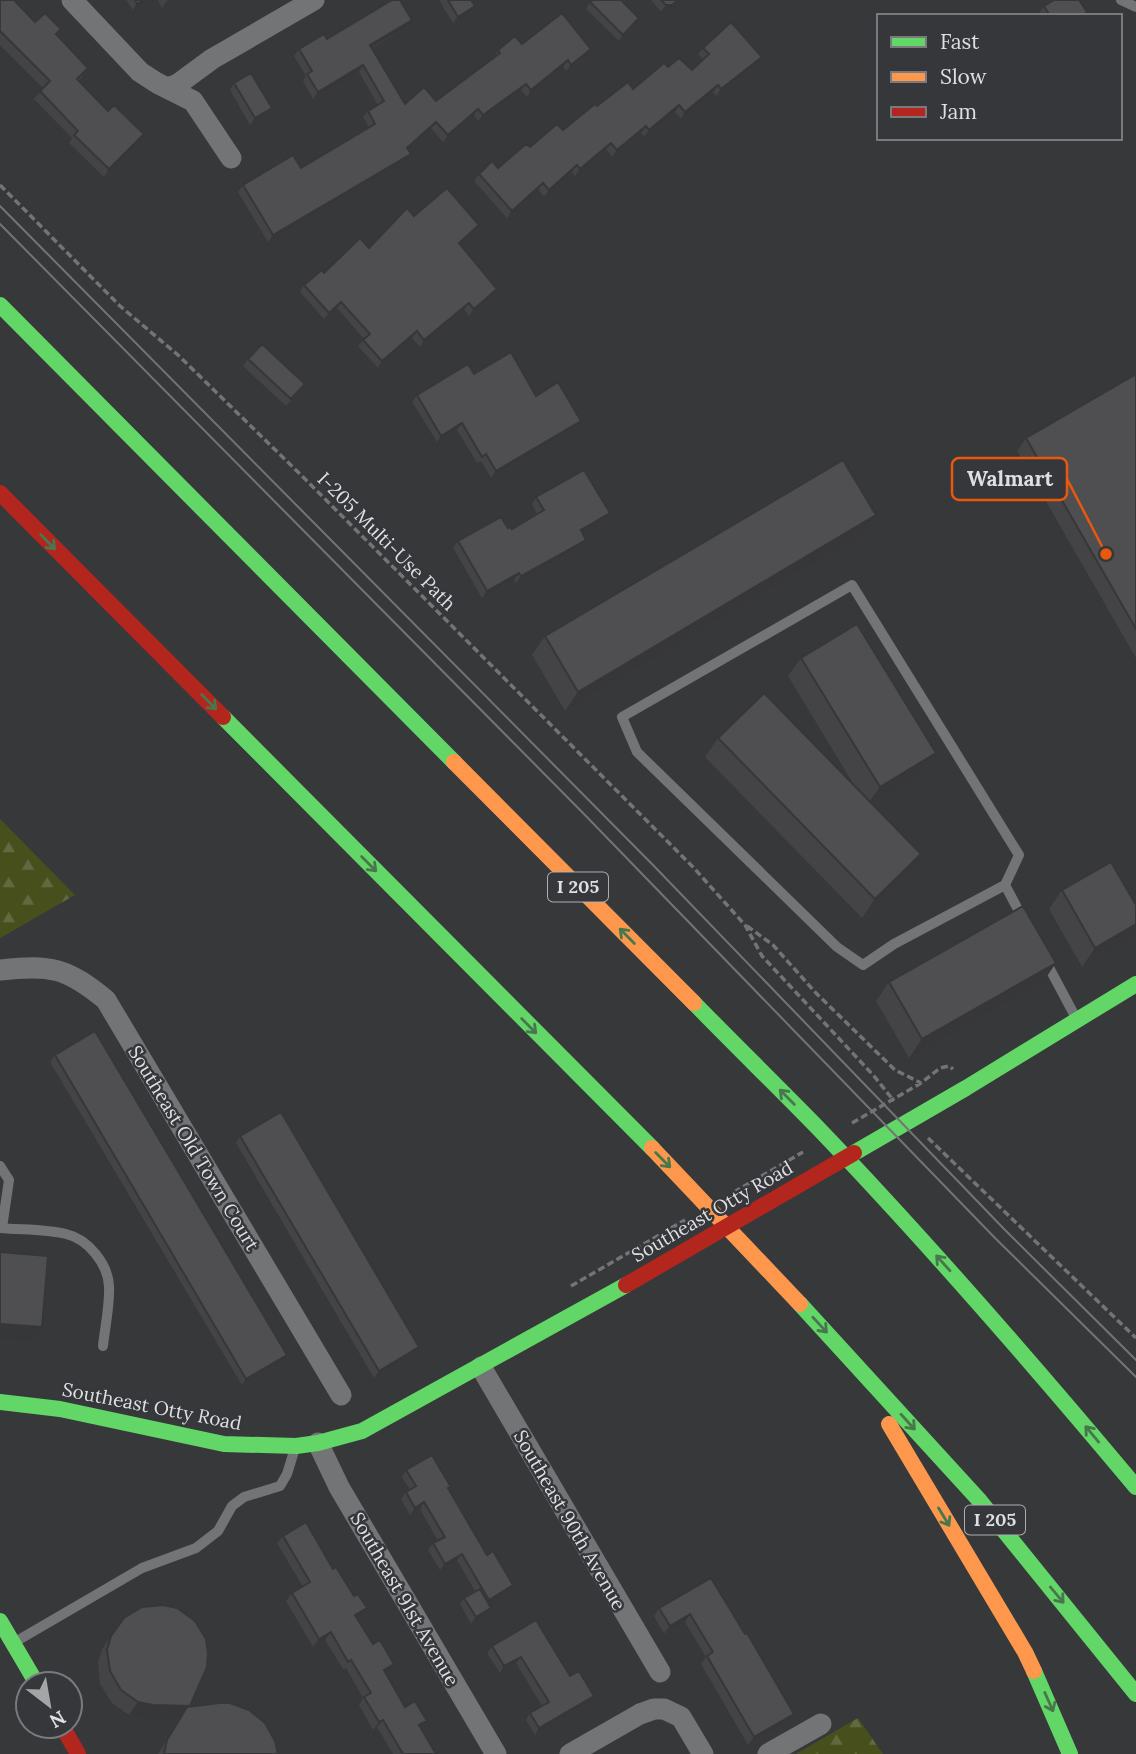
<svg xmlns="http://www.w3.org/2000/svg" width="1136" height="1754" font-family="Lora,serif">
<defs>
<pattern id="forest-firs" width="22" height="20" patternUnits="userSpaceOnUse" patternTransform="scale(1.75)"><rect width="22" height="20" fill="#47501d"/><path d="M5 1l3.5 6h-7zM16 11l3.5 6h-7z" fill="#61693e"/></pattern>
</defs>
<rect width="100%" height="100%" fill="#37383a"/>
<path fill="url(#forest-firs)" d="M0,819L75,895L0,938Z
M858,1718L883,1754H796Z"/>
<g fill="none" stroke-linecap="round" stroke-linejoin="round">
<path stroke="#737476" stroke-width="3.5" stroke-dasharray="7 3.5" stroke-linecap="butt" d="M0,185L120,306L178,355L302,476L693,867L745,925L762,956L874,1076L894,1101
M747,926L773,945L816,993L895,1070L921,1083
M852,1123L921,1083L940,1068L949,1066L953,1069
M928,1138L1136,1338
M734,1192L803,1152
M571,1286L685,1220"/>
<path stroke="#727476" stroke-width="10" d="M1121,0L1136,7
M1005,885L894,944L863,965L837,947L637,752L622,717L852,585L1019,855L1005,885L1023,919
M1044,958L1076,1018
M0,1166L9,1180L2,1228
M0,1228C21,1230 45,1229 66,1234C88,1239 108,1264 109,1286C110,1305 105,1327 103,1346
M15,1642L142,1568L196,1548L218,1531L232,1506L244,1497L280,1486L287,1474L295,1448"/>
<path stroke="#727476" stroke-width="21" d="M72,0L140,72L157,83L193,101L231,158
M167,88L178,84L212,59L314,0
M0,970C51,964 67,968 106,1000L341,1395
M481,1367L660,1672
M318,1443L339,1487L496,1754
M570,1754L640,1714L654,1709H664L681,1717L703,1754
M768,1754L821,1724"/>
<path stroke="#63d668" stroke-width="16" d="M0,305L454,762
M223,717L652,1148
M694,1003C735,1045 777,1086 818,1128C928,1243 1033,1364 1136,1487
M854,1153L966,1088L1136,984
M800,1304L980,1501L1136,1694
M0,1402L60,1409L224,1444L296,1446L318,1443L362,1431L626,1285
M0,1621L37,1684
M1034,1671L1070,1754"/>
<path stroke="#ff974d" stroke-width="16" d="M454,762L694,1003
M652,1148L800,1304
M889,1424L1025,1652L1034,1671"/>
<path stroke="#b3261e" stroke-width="16" d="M0,493L223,717
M626,1285L854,1153
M62,1726L78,1754"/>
<path stroke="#737476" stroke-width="2" d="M0,206L652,864L1006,1231L1136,1360
M0,224L583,813L995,1238L1136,1377"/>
</g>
<path fill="#444446" d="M0,0L35,22L61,29L57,35L83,76L79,80L138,142L104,177L69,143L72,138L34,99L43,88L0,45Z
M126,0H150L133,10Z
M158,0H175L162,8Z
M439,0H471L475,6L470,13L453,23Z
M651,0H681L667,12H661Z
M590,2L635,25L619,41L586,9Z
M1044,6L1084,16H1042L1040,12Z
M412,20L407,27L372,48L405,104L436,101L494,58L498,50L522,44L591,49L586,56L566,71L563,67L527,97L521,90L478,121L474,115L443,142L431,128L408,149L406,160L268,242L238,192L243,185L301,168L369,127L363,117L368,111L378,105L359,72L313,99L303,81L306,76L294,56L299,49L327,39Z
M703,48L762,57L757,64L716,96L713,92L681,119L675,112L644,137L641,133L612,157L606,149L575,176L572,172L544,197L538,189L507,218L474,181L479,174L498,168L530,147L563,130L597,106L633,89L668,67L692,70L703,60L698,54Z
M234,83L272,108L267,115L250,125L230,90Z
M414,216L479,225L475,231L460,244L497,289L493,296L469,316L464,309L420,347L412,338L378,368L358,346L364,339L337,308L324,319L300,292L304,285L324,273L369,248Z
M248,359L305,384L286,406L243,366Z
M474,374L536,396L581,421L576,427L491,478L481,461L477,463L457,430L437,442L412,402L417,395Z
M1136,374V658L1017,451L1026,438Z
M536,497L610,513L605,519L582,533V546L516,583L514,580L482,598L453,548L458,541L508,528L512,529L537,514L532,504Z
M863,534L565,711L532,655L545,636Z
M801,658L936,753L923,772L871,803L908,873L862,918L705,757L718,738L854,785L788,676Z
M1062,890L1131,938L1082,967L1049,909Z
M889,982H1043L909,1058L876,1001Z
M55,1055L282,1362L242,1385L50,1062Z
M240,1136L419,1347L415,1354L374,1378L236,1143Z
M406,1470L451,1487L449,1490L509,1592L489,1604L491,1608L486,1615L471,1624L460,1604L464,1598L475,1591L457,1560L440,1570L428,1550L433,1543L438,1541L420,1509L410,1515L401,1499L406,1492L410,1490L402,1477Z
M283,1536L361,1616L357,1618L388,1672L386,1673L405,1707L421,1729L436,1754H393L377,1727L373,1730L359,1705L363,1698L346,1668L343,1669L325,1640L313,1647L286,1601L292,1593L303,1587L277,1543Z
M711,1578L794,1714L789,1722L748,1745L701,1664L706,1657L685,1622L664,1634L654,1616L659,1608Z
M124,1618L190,1706L278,1754H158L179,1719H143L129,1715L112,1703L100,1684L98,1663L102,1649Z
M492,1646L570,1676L594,1696L589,1703L535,1735L526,1720L530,1713L542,1706L516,1663L500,1673L487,1653Z"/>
<path fill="#373739" d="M144,0H150L133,10L137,4Z
M168,0H175L162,8L167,1Z
M678,0H681L667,12H661L666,5Z
M475,6L470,13L453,23L458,17Z
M639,18L635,25L619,41L623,35Z
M412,20L407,27L365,51L370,45Z
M591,49L586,56L566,71L571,65Z
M762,57L757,64L716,96L721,89Z
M568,60L563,67L527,97L531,90Z
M363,65L359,72L313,99L318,92Z
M526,84L521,90L478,121L483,115Z
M718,85L713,92L681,119L685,112Z
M679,105L675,112L644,137L649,130Z
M272,108L267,115L250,125L255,118Z
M478,109L474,115L443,142L448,135Z
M436,122L431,128L403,154L407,148Z
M646,126L641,133L612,157L617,150Z
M144,134L138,142L104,177L109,169Z
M611,143L606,149L575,176L580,169Z
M411,154L406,160L268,242L273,235Z
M577,165L572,172L544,197L549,190Z
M543,183L538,189L507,218L512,211Z
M479,225L475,231L454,250L459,243Z
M497,289L493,296L469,316L474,309Z
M341,302L337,308L324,319L329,313Z
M469,303L464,309L420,347L424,340Z
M417,331L412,338L378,368L382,361Z
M581,421L576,427L491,478L496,471Z
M462,423L457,430L437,442L441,436Z
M610,513L605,519L576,537L581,530Z
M876,515L863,534L565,711L578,692Z
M586,540L582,546L516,583L521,576Z
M519,573L514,580L482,598L487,591Z
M936,753L923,772L866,806L880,787Z
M921,854L908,873L862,918L875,899Z
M1136,924V931L1131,938L1082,967L1095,948Z
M1056,963L1043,982L909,1058L922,1039Z
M0,1324L42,1327L33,1340L0,1338Z
M419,1347L415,1354L374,1378L379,1371Z
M287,1355L282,1362L242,1385L246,1379Z
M424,1502L420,1509L410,1515L415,1508Z
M462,1554L457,1560L440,1570L445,1564Z
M513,1585L509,1592L484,1607L489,1600Z
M367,1608L361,1616L350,1622L355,1615Z
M491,1608L486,1615L471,1624L476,1617Z
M690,1614L685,1622L664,1634L670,1626Z
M331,1632L325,1640L313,1647L319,1639Z
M521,1657L516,1663L500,1673L504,1666Z
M394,1664L388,1672L378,1678L384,1670Z
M594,1696L589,1703L535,1735L539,1728Z
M138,1702L190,1706L187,1707L179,1719H143L129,1715Z
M794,1714L789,1722L748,1745L754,1737Z
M383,1720L377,1727L373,1730L379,1722Z"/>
<path fill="#4f4f51" stroke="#373739" stroke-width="2" d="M0,0H14L35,22L45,13L61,29L56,34L88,68L77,79L108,111L114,105L144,134L109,169L74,135L78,131L40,91L50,81L0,31Z
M135,0H144L137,4Z
M392,0H400L412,20L370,45L405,104L424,87L436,101L500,53L498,50L515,36L522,44L562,13L591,49L571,65L568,60L531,90L526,84L483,115L478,109L448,135L436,122L407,148L411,154L273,235L243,185L293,155L301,168L375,124L368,111L384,101L363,65L318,92L307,74L312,71L299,49L324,34L327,39Z
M448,0H471L475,6L458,17Z
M593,0H621L639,18L623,35L590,2Z
M661,0H678L672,5H666Z
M1054,0H1079L1087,12L1081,16H1050L1044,6Z
M731,22L762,57L721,89L718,85L685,112L679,105L649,130L646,126L617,150L611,143L580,169L577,165L549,190L543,183L512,211L479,174L492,161L498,168L526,144L530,147L557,124L563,130L595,104L597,106L628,82L633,89L664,63L668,67L679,58L692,70L709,54L703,48Z
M251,73L272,108L255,118L234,83Z
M447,188L479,225L459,243L497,289L474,309L469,303L424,340L417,331L382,361L363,340L370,334L341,302L329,313L304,285L322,270L324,273L360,238L369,248L407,208L414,216Z
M262,344L305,384L291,399L248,359Z
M511,352L536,396L558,382L581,421L496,471L486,454L482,457L462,423L441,436L417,395L468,364L474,374Z
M1136,374V629L1026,438Z
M843,460L876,515L578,692L545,636Z
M584,470L610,513L581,530L586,540L521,576L519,573L487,591L458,541L501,517L508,528L511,527L512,529L544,510L536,497Z
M857,624L936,753L880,787L801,658Z
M764,693L921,854L875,899L718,738Z
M1111,862L1136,905V924L1095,948L1062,890Z
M1023,906L1056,963L922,1039L889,982Z
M95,1031L287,1355L246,1379L55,1055Z
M281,1112L419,1347L379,1371L240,1136Z
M0,1252L48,1256L42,1327L0,1324Z
M432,1455L451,1487L448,1488L487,1555L493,1551L513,1585L489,1600L462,1554L445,1564L433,1543L445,1537L424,1502L415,1508L406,1492L416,1486L406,1470Z
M306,1522L333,1569L336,1567L354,1596L358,1594L367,1608L355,1615L373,1644L380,1640L394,1664L384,1670L405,1707L415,1701L427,1721L419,1725L436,1754H403L383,1720L379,1722L364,1697L371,1693L351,1660L348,1662L331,1632L319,1639L292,1593L310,1582L283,1536Z
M711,1578L745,1634L747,1633L794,1714L754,1737L707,1656L713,1652L690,1614L670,1626L659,1608Z
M480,1589L491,1608L476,1617L464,1598Z
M163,1605L177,1608L195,1621L206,1639L208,1653L207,1667L190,1706L153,1705L138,1702L121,1690L110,1671L107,1650L111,1636L124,1618L142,1607Z
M536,1620L570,1676L579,1671L594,1696L539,1728L530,1713L549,1702L521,1657L504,1666L492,1646Z
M219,1703H230L249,1710L265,1723L275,1741L278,1754H164L167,1740L187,1707Z"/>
<defs><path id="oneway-shaft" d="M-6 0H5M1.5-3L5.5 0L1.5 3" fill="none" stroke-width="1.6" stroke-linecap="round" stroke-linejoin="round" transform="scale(1.75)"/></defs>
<g stroke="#48774d">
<use href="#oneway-shaft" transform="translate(48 542) rotate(46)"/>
<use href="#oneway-shaft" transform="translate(209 702) rotate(45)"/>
<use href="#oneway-shaft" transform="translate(369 864) rotate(45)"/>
<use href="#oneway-shaft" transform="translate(627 936) rotate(-135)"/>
<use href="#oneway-shaft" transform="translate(529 1026) rotate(45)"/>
<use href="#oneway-shaft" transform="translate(787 1097) rotate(-135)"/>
<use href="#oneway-shaft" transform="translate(663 1160) rotate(45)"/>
<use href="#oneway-shaft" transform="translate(943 1263) rotate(-132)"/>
<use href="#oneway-shaft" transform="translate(820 1325) rotate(47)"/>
<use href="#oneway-shaft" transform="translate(908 1422) rotate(48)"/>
<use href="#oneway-shaft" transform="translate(1092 1434) rotate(-130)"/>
<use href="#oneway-shaft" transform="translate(944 1517) rotate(59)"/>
<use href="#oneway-shaft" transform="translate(1057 1595) rotate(50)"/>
<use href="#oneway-shaft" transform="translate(1049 1702) rotate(66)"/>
</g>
<g text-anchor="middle" stroke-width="5" stroke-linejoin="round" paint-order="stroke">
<g fill="#36373b" stroke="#acadb0" stroke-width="2">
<rect x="548" y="872.5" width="60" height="29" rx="5"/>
<rect x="965" y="1505.5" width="60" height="29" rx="5"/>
</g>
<g font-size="18" font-weight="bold" fill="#dfdfe2">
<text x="578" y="893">I 205</text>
<text x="995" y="1526">I 205</text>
</g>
<g font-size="19" fill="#dfdfe2" stroke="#36373b">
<text transform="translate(387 541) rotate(45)" y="7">I-205 Multi-Use Path</text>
<text transform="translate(194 1148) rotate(59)" y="7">Southeast Old Town Court</text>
<text transform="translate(712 1211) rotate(-30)" y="7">Southeast Otty Road</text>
<text transform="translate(152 1406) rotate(11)" y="7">Southeast Otty Road</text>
<text transform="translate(570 1520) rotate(60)" y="7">Southeast 90th Avenue</text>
<text transform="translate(405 1599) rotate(60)" y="7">Southeast 91st Avenue</text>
</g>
</g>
<path fill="none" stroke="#e8590c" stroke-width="2.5" d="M1106 554L1067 479"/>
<circle fill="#e8590c" stroke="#36373b" stroke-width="2.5" cx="1106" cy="554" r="7"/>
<rect fill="#36373b" stroke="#e8590c" stroke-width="2.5" x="952" y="458" width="115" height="42" rx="7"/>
<g font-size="21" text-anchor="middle" font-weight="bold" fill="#dfdfe2">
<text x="1010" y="486">Walmart</text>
</g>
<rect x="877" y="14" width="245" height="126" fill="#36373b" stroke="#7a7a7e" stroke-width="2"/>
<rect x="891" y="37" width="35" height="10" fill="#63d668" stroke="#7a7a7e" stroke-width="2"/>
<text x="940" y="49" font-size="21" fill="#dfdfe2">Fast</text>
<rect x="891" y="72" width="35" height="10" fill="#ff974d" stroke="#7a7a7e" stroke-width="2"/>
<text x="940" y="84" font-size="21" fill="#dfdfe2">Slow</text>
<rect x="891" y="107" width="35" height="10" fill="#b3261e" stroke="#7a7a7e" stroke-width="2"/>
<text x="940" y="119" font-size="21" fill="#dfdfe2">Jam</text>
<g transform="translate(49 1705) rotate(149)"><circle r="33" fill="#36373b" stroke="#7a7a7e" stroke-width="2"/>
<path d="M0-5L12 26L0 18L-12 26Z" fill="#a4a5a7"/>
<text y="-10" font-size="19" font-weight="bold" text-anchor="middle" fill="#dfdfe2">N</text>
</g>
</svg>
